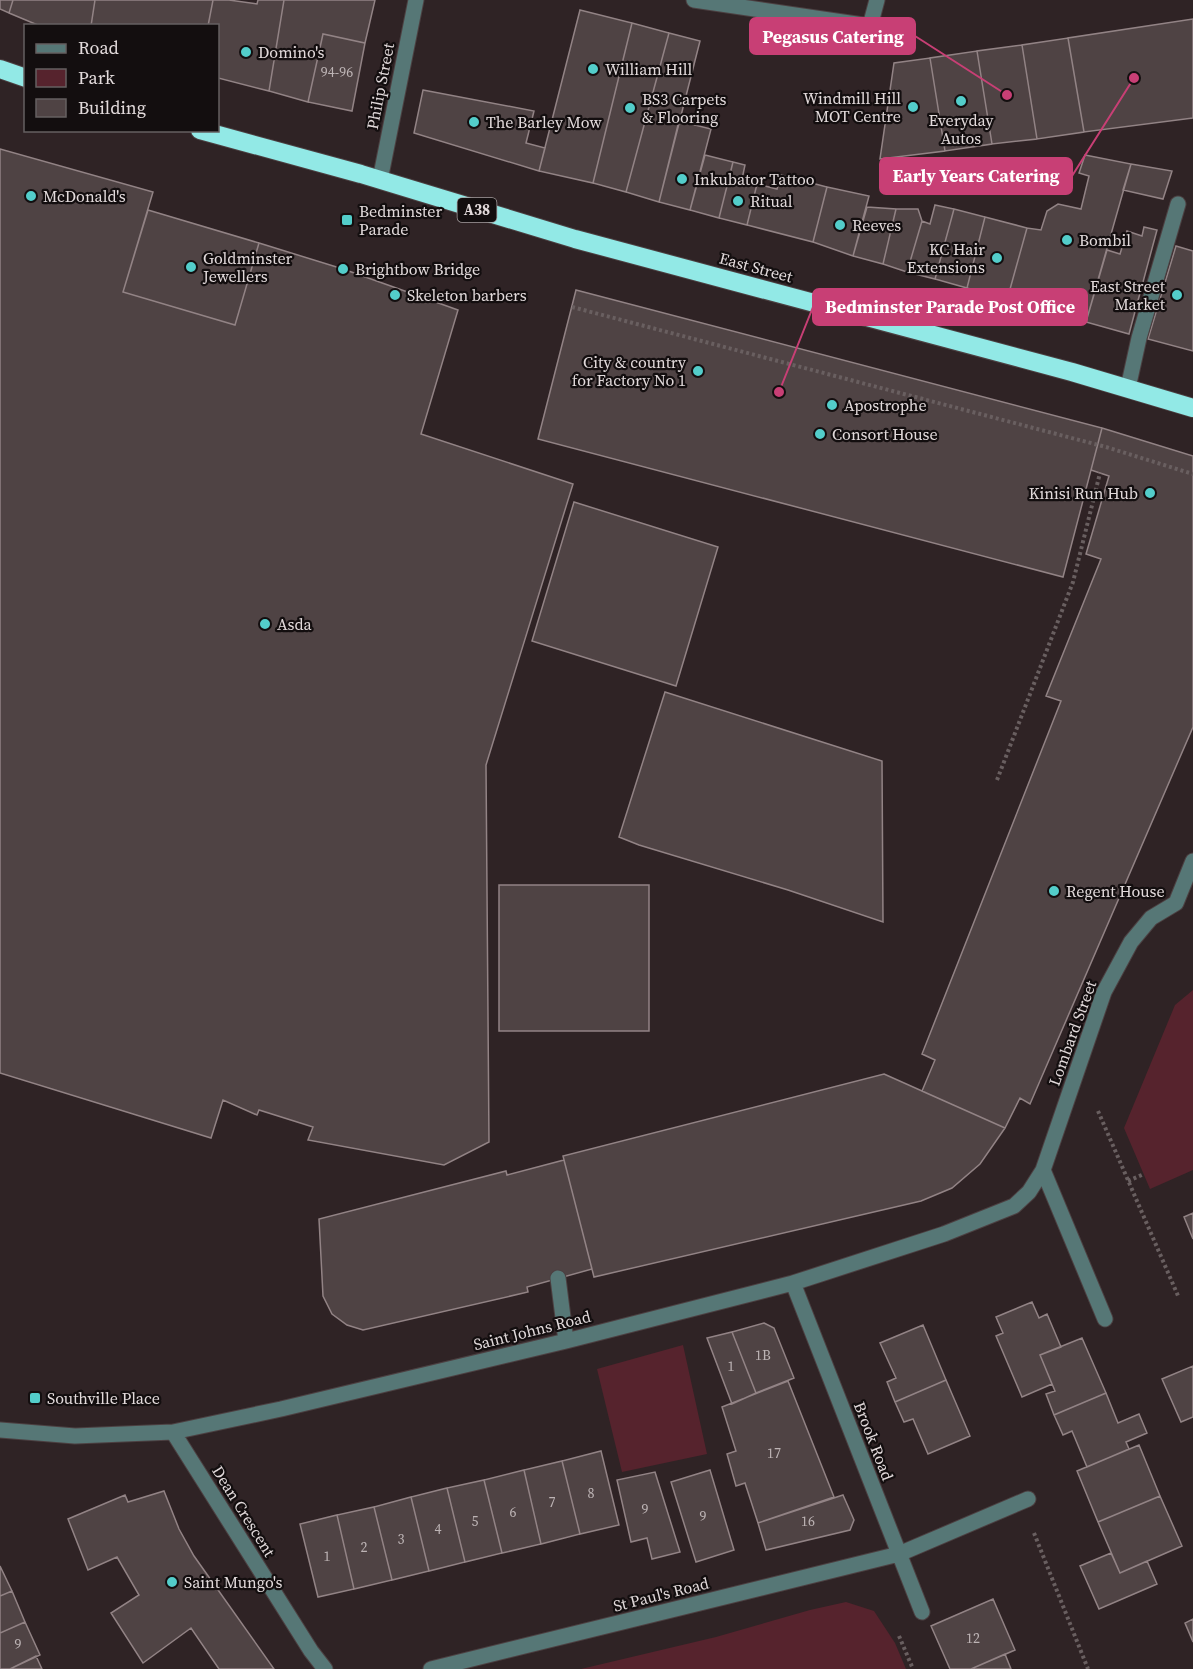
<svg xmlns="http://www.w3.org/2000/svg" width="1193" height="1669" font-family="'Source Serif 4',serif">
<rect width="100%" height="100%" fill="#2f2325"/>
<path fill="#56232d" d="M1193,990V1170L1150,1189L1124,1128L1175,1005Z
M683,1345L707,1454L622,1472L597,1369Z
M846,1602L874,1611L895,1643L906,1669H581L716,1637L810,1610Z"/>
<path fill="#4f4344" stroke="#928385" stroke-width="1.5" d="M0,0H13L9,13L0,9Z
M13,0H95L91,26H40L9,13Z
M95,0H213L208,26H91Z
M213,0H229L257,4L258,0H284L269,91L218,78V26H208Z
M284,0H375L365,43L323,34L308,102L269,91Z
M580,10L632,23L593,183L539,171Z
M1193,19V118L1084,132L1068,38Z
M632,23L669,33L626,192L593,183Z
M669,33L700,41L659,202L626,192Z
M323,34L365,43L352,111L308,102Z
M1068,38L1084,132L1037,139L1022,45Z
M1022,45L1037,139L992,144L977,51Z
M977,51L992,144L945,151L930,58Z
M930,58L945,151L880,159L894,63Z
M423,90L534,111L526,143L545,148L539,171L414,133Z
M679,121L711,129L690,210L659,202Z
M0,149L153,192L123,292L235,325L259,243L343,269L458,310L421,434L573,484L486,765L489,1142L444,1165L308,1140L313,1127L259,1110L257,1115L223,1100L211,1138L0,1073Z
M705,155L733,162L719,218L690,210Z
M1085,155L1131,164L1086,322L1007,300L1027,228L1041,230L1047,211L1058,204L1081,209L1089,176L1079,173Z
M733,162L745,165L742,179L757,184L747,225L719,218Z
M1131,164L1172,171L1163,199L1123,190Z
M781,175L827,187L813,242L747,225L757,184L777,189Z
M827,187L869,196L853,256L813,242Z
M935,205L954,209L935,279L907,272L922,221L930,224Z
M867,207L896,209L883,264L853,256Z
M896,209H918L922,221L907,272L883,264Z
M954,209L985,217L967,288L935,279Z
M148,210L259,243L235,325L123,292Z
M985,217L1027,228L1007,300L967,288Z
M1144,227L1157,230L1129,334L1086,322L1107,250L1120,254L1127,231L1142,236Z
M1176,246L1193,251V351L1148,339Z
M576,290L1102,428L1063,577L538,439Z
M1102,428L1193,456V727L1030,1104L1020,1098L1005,1128L922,1091L935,1060L922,1054L1061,701L1046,696L1101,559L1086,554L1109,476L1091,470Z
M574,502L718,547L676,686L532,641Z
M665,692L882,761L883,922L788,890L639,845L619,837Z
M499,885H649V1031H499Z
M884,1074L1005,1128L980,1164L952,1188L921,1201L594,1277L563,1156Z
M564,1160L592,1269L527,1287L528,1292L363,1330L347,1325L332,1314L323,1296L319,1219L506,1171L507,1175Z
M1193,1213V1239L1184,1217Z
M1032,1302L1039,1318L1047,1314L1061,1347L1040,1355L1052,1384L1022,1397L996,1336L1003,1333L996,1317Z
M764,1323L774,1328L794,1378L756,1393L732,1332Z
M923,1325L946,1380L895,1402L887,1382L896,1378L880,1343Z
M732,1332L756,1393L732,1404L707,1338Z
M1082,1338L1106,1393L1054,1415L1046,1394L1055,1391L1040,1355Z
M1193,1366V1417L1181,1422L1162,1379Z
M946,1380L970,1436L928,1454L913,1419L904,1422L895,1402Z
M788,1381L834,1497L758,1523L745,1483L736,1486L727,1454L736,1451L722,1407Z
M1106,1393L1118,1423L1139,1414L1147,1433L1126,1442L1129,1449L1087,1467L1072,1431L1063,1435L1054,1415Z
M1139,1445L1160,1496L1098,1522L1077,1471Z
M601,1451L619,1525L580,1534L562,1461Z
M562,1461L580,1534L541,1544L524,1470Z
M524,1470L541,1544L502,1553L484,1480Z
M710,1470L734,1550L696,1562L671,1482Z
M655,1472L680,1552L652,1559L647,1538L631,1542L617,1480Z
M484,1480L502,1553L465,1562L447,1488Z
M447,1488L465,1562L429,1571L411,1497Z
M164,1491L179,1529L194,1556L274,1669H219L191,1628L143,1663L111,1613L139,1595L117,1557L88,1570L68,1519L125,1495L128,1502Z
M843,1495L854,1520L850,1530L766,1550L758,1523Z
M1160,1496L1182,1546L1120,1573L1098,1522Z
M411,1497L429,1571L392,1580L374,1507Z
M374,1507L392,1580L354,1589L337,1515Z
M337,1515L354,1589L318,1597L300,1524Z
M1111,1553L1120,1573L1147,1561L1157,1584L1099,1609L1080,1566Z
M0,1566L12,1591L0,1596Z
M12,1591L25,1622L0,1633V1596Z
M993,1599L1015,1650L971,1669H950L931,1626Z
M1193,1619V1642L1185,1623Z
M25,1622L40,1655L10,1669H0V1633Z
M1005,1654L1011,1669H971Z
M36,1656L42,1669H10Z"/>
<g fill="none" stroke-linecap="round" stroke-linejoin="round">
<defs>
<path id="minor" d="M694,0L870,26L877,0
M380,180L416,0
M1128,388L1139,338L1178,204
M1043,1170L1105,1319
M558,1278L566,1341
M793,1283L922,1612
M0,1430L75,1436L173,1432L281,1409L566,1341L793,1283L944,1234L1014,1206L1029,1192L1043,1170L1104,992L1131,942L1151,918L1176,903L1193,861
M173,1432L311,1651L325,1669
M431,1669L899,1554L1028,1499"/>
<path id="highway" d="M0,69L26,78
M200,130L361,174L575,239L1072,372L1193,408"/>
</defs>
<use href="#minor" stroke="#4c4042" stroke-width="17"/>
<use href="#highway" stroke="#4c4042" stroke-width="20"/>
<path stroke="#695f60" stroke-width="4" stroke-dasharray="3 3" stroke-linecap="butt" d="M572,307L1106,447L1193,474
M997,780L1073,582L1100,473
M1098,1111L1179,1298
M1128,1181L1144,1174
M1034,1533L1088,1669
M899,1636L913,1669"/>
<use href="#minor" stroke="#567776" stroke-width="15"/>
<use href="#highway" stroke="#92e9e6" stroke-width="18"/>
</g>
<g fill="#53cdca" stroke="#130e0f" stroke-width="2">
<circle cx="246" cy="52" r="6"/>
<circle cx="593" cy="69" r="6"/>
<circle cx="961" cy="101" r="6"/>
<circle cx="913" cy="107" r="6"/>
<circle cx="630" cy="108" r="6"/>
<circle cx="474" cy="122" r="6"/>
<circle cx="682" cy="179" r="6"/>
<circle cx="31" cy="196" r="6"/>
<circle cx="738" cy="201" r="6"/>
<rect x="341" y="214" width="12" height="12" rx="3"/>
<circle cx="840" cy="225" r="6"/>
<circle cx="1067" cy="240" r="6"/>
<circle cx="997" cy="258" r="6"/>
<circle cx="191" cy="267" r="6"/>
<circle cx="343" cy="269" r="6"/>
<circle cx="395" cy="295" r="6"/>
<circle cx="1177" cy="295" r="6"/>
<circle cx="698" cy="371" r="6"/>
<circle cx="832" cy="405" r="6"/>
<circle cx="820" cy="434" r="6"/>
<circle cx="1150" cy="493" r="6"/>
<circle cx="265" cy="624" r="6"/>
<circle cx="1054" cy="891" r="6"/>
<rect x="29" y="1392" width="12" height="12" rx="3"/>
<circle cx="172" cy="1582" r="6"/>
</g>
<g text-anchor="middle" stroke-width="4.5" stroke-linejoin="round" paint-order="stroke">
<g font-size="14" fill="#bdb4b5">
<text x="337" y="77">94-96</text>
<text x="763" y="1360">1B</text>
<text x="731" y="1371">1</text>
<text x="774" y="1458">17</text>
<text x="591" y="1498">8</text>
<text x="552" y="1507">7</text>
<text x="645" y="1514">9</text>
<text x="513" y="1517">6</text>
<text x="703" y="1521">9</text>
<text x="475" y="1526">5</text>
<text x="808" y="1526">16</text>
<text x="438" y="1534">4</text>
<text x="401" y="1544">3</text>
<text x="364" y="1552">2</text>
<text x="327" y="1561">1</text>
<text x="973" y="1643">12</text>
<text x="18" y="1649">9</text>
</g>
<rect fill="#130e0f" stroke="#a49d9e" stroke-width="1.5" x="457.5" y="198" width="39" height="24" rx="4.5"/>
<g font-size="15" font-weight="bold" fill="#e2dadb">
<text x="477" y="215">A38</text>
</g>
<g font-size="16" fill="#e2dadb" stroke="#130e0f" text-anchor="start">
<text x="258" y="58">Domino's</text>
<text x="605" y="75">William Hill</text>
<text x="901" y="104" text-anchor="end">Windmill Hill<tspan x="901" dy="18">MOT Centre</tspan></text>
<text x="642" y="105">BS3 Carpets<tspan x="642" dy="18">&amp; Flooring</tspan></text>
<text x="961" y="126" text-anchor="middle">Everyday<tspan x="961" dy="18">Autos</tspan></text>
<text x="486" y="128">The Barley Mow</text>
<text x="694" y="185">Inkubator Tattoo</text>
<text x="43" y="202">McDonald's</text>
<text x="750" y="207">Ritual</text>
<text x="359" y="217">Bedminster<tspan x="359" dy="18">Parade</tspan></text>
<text x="852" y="231">Reeves</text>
<text x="1079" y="246">Bombil</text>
<text x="985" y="255" text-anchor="end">KC Hair<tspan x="985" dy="18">Extensions</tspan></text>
<text x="203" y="264">Goldminster<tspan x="203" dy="18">Jewellers</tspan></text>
<text x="355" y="275">Brightbow Bridge</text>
<text x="1165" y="292" text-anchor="end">East Street<tspan x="1165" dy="18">Market</tspan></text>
<text x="407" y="301">Skeleton barbers</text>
<text x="686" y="368" text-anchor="end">City &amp; country<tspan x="686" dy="18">for Factory No 1</tspan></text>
<text x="844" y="411">Apostrophe</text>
<text x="832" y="440">Consort House</text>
<text x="1138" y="499" text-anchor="end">Kinisi Run Hub</text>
<text x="277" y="630">Asda</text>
<text x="1066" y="897">Regent House</text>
<text x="47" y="1404">Southville Place</text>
<text x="184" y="1588">Saint Mungo's</text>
</g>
<g font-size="16" fill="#e2dadb" stroke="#130e0f">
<text transform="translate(380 86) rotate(-79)" y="6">Philip Street</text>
<text transform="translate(756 267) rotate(15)" y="6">East Street</text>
<text transform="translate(1072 1033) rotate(-70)" y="6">Lombard Street</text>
<text transform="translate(532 1330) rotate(-14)" y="6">Saint Johns Road</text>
<text transform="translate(874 1441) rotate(69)" y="6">Brook Road</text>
<text transform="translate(244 1511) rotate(58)" y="6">Dean Crescent</text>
<text transform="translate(661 1594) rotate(-14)" y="6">St Paul's Road</text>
</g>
</g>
<path fill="none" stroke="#c83f75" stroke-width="2" d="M1007 95L915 36M1134 78L1072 176M779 392L813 307"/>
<g fill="#c83f75" stroke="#130e0f" stroke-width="2">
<circle cx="1007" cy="95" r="6"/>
<circle cx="1134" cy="78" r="6"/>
<circle cx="779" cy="392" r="6"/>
</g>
<g fill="#c83f75" stroke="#c83f75" stroke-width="2">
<rect x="750" y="18" width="165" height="36" rx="6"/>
<rect x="880" y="158" width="192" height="36" rx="6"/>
<rect x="813" y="289" width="274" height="36" rx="6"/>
</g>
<g font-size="18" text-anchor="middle" font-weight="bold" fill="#fff">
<text x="833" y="43">Pegasus Catering</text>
<text x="976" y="182">Early Years Catering</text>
<text x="950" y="313">Bedminster Parade Post Office</text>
</g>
<rect x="24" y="24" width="195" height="108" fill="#130e0f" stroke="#666061" stroke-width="1.5"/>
<rect x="36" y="44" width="30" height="9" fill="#567776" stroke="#666061" stroke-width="1.5"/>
<text x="78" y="54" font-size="18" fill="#e2dadb">Road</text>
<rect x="36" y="69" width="30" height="18" fill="#56232d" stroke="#666061" stroke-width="1.5"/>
<text x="78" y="84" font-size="18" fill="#e2dadb">Park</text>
<rect x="36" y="99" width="30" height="18" fill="#4f4344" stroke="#666061" stroke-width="1.5"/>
<text x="78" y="114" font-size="18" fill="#e2dadb">Building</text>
</svg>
